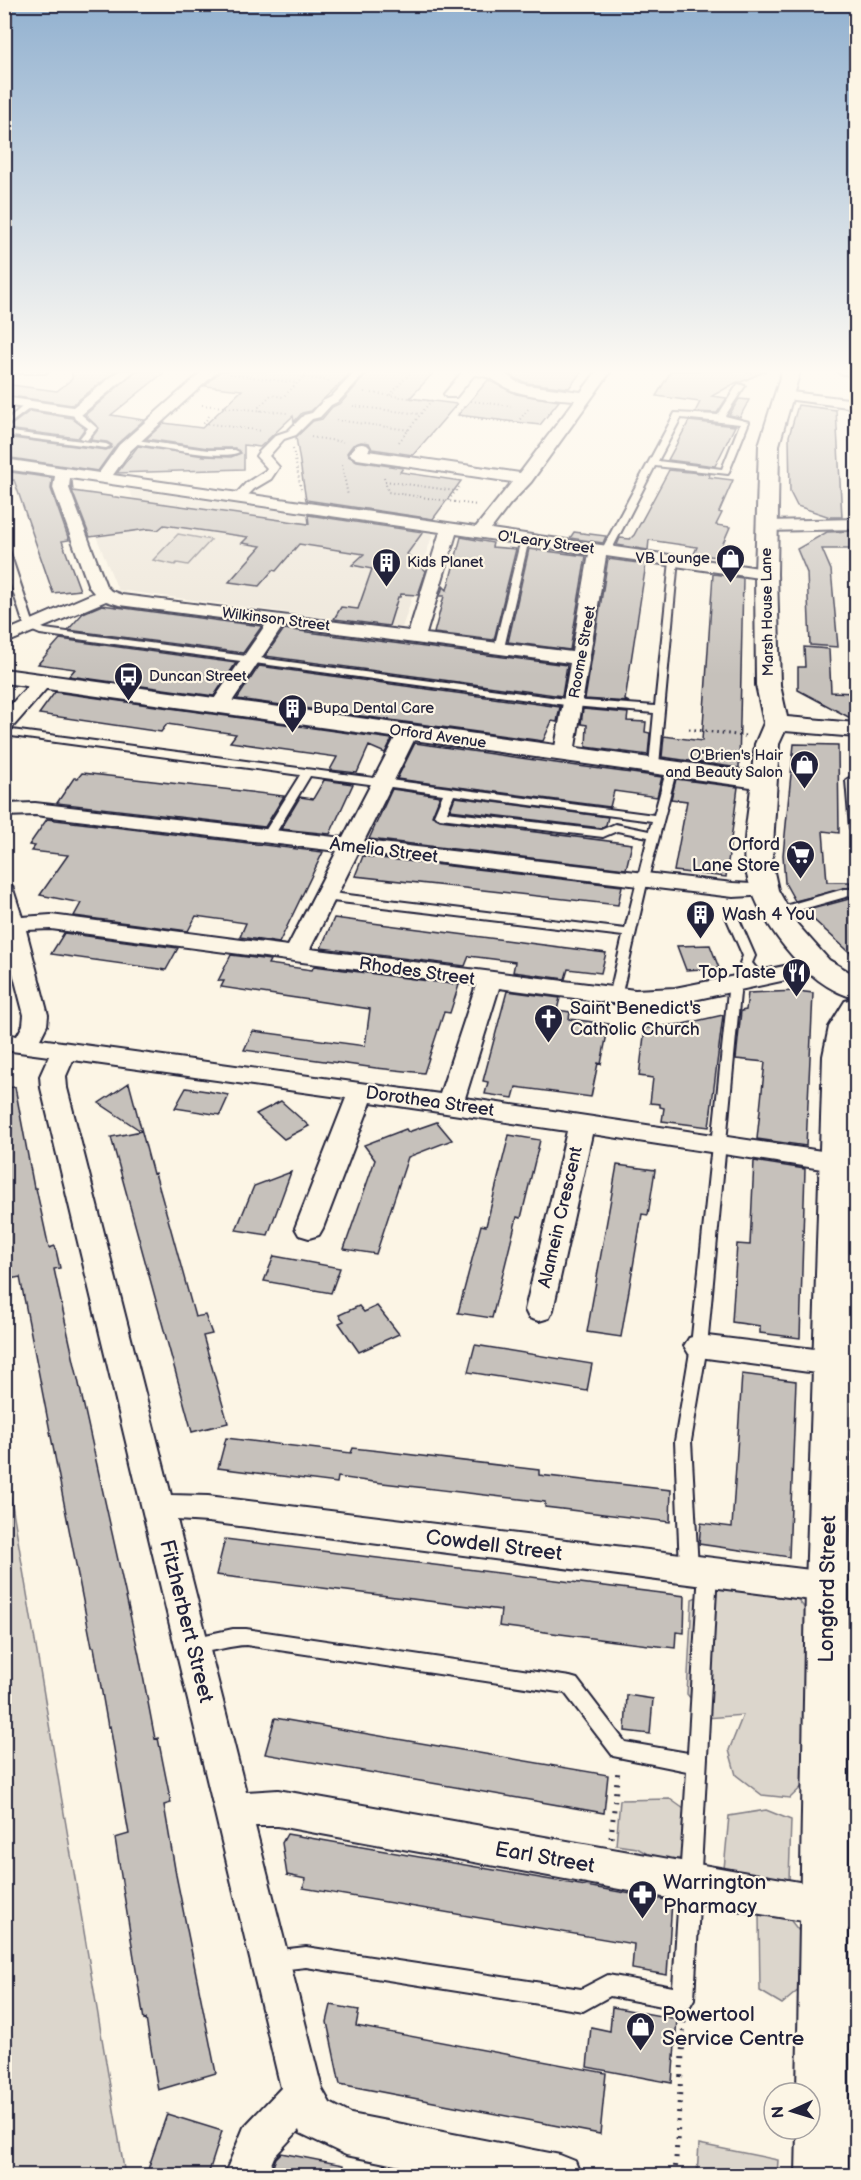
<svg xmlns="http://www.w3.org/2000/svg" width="861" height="2180" font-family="'Balsamiq Sans',sans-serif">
<rect width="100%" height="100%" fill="#fcf5e5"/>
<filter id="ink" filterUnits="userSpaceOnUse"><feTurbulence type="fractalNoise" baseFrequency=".0167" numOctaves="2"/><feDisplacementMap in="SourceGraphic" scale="12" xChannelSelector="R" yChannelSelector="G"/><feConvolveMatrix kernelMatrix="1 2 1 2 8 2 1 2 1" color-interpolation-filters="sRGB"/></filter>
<g filter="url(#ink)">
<path fill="#ece5d8" d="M128,489L433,533L402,628L118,590L96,536L142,513Z"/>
<path fill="#dcd6cc" stroke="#7f7c84" stroke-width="1.5" d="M178,534L211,540L188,565L177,563L175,565L153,560Z
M4,1463H5L125,2175H5Z
M717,1588L796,1597L810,1615L811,1778L790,1798L762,1795L736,1775L729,1750L743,1715L706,1718L687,1694L692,1599Z
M670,1799L691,1814L683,1858L660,1861L637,1848L616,1845L620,1800Z
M766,1810L791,1820L789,1880L724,1869L729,1816Z
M759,1915L788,1917L802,1935L801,1988L782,2004L760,1991Z
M699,2144L778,2160L777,2175H697Z"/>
<path fill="#c6c1bb" stroke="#22223b" stroke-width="1.5" d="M72,371H116L72,405L4,395V384L57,391L72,379Z
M136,371H166L111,415L144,420L117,444L98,471L4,457V437L106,450L111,448L112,445L107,442L90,440L99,428L85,415Z
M220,371H353L311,411L302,413L294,422L293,416L260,447L244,445V469L117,473L138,446L204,456L231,457L241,453L235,448H208L146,439L164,423L202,428L242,390L205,386Z
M369,371H435L410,398L457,404L413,455L372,449L369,443L361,442L353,445L347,453L348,456L357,461L403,468L400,472L461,481L433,519L306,500L296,437L313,421L322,419L332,407L341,403Z
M505,371H582L569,388L527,383L516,379Z
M671,371H766L741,382H737L712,396L727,398L717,413L695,412L700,402L656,396Z
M488,380L516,394L559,401L540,425L458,415Z
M739,399L749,400L740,417L729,415Z
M798,405L836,410L842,517H830L797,506L790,492L789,436Z
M30,411L72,418L85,428L78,438L6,429Z
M689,421L735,426L715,466L668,460Z
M669,470L710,474L709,477L733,480L719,512L722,513L716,525L730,527L717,557L694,554L697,547L649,540L648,550L617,545L620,538L630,539L634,535Z
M4,471L52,478L51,489L69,540L62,541L80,590L53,593L14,480L4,481Z
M72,481L73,491L309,524L308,515L423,532L407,554L426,571L418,595L401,594L400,597H398L389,626L334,619L341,607L358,609L372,569L352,565L364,554L299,544L276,571L273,570L259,586L229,582L261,546L242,543L248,537L164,525L158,530L148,529L90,537L71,488Z
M856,531V549H822L831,570L838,647L810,645L807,573L797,549L827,532Z
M574,532L606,536L603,543L570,538Z
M461,537L493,543L492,547L516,549L494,640L434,633L444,596H440L443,586L447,590Z
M529,549L586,556L570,650L508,642Z
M608,559L646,564L625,700L629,702L585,699Z
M713,574L743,578L739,768L662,757L664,736L702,741Z
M102,605L229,622L262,626L243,653L68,630L83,613Z
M284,629L567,665L562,696L265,656Z
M60,639L236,663L214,696L69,676L75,669L38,664Z
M804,647L829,649L831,692L856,693V721L798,690V667H805Z
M259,666L560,707L557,722L552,721L543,741L237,699Z
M55,692L392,739L385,753L369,746L357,773L330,770L337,757L230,742L236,734L167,724L161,732L39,714Z
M583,709L628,713L627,721L646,722L645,732L650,733L648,755L586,747L587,725L581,724Z
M415,743L563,764L662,777L657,797L614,791L610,807L397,779Z
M794,744L838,745L839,833L823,831L827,882H850L851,887L795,901L785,883L783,855Z
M82,773L215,788L284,796L265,827L57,803L74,778H78Z
M676,779L738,787L726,877L674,871L687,801L671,799Z
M324,780L353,784L330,834L281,829L300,797L313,799Z
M392,789L440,796L432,816L440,820L632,844L626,869L369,839Z
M455,797L608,817L606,825L601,828L450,810Z
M47,819L323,852L279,943L240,937L246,923L196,916L188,931L74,916L81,903L40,895L68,855L31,851L35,846L29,845Z
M363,856L622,886L618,905L355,876Z
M853,898L856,914V958L804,911Z
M334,918L403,927L606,953L601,973L568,969L565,979L513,972L515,962L493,959L469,956L465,966L321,948Z
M64,933L178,948L166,970L51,954Z
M710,945L719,968L686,970L677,946Z
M231,955L270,960L268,964L312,970L314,966L459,985L450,1013L444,1012L424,1073L376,1068L244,1050L253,1031L365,1046L370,1009L221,987L224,981H218Z
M507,991L560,998L557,1010L570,1012L569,1019L609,1024L601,1064L598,1063L591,1097L516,1087L513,1098L485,1094L488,1082L483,1081Z
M797,991L813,993L806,1146L757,1139L765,1062L736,1059L741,1011L746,1010L748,993Z
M723,1015L709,1127L662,1121L664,1108L660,1107V1104L650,1103L653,1078L639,1076L645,1028L683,1024Z
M129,1083L153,1174L155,1173L168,1219L195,1317L205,1315L212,1334L203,1336L228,1423L192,1432L111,1137L141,1131L99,1103Z
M15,1087L34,1188H36L49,1248L55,1246L60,1268L54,1269L66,1325L139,1655L155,1739L158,1738L171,1803L164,1805L176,1875L216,2073L158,2090L146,2019L144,2020L115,1838L129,1834L110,1726L108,1727L94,1647H92L20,1277L4,1280V1249L9,1248L4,1224V1088Z
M186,1088L207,1091L229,1095L220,1115L175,1108Z
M281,1101L309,1126L284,1139L256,1114Z
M437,1122L452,1140L408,1157L376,1254L344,1249L375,1160L364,1145L406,1129L408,1132Z
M509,1135L540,1140L521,1218L517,1217L492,1318L458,1313L481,1225L486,1226Z
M754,1161L805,1169L800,1338L760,1333V1326L732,1322L737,1244L750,1245Z
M617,1165L655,1170L648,1215L642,1214L621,1337L587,1332Z
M291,1172L268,1235L236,1230L254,1186Z
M274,1256L340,1268L331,1293L264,1281Z
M359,1306L364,1312L377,1306L399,1334L359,1352L339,1323L344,1321L339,1315Z
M475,1345L592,1364L587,1391L468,1372Z
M742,1374L796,1381L789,1557L699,1544L701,1523L732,1527Z
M226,1438L351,1453L353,1448L380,1451L539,1470V1475L671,1490L670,1522L545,1507V1502L374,1482L338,1477L337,1483L218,1468Z
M225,1539L685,1596L684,1633L676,1632L675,1648L614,1641L499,1626L501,1610L216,1575Z
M627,1695L653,1699L650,1734L625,1731Z
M275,1718L608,1775L604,1813L265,1754Z
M287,1834L672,1901L667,1975L632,1969L634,1944L303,1888L306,1879L287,1875L282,1843Z
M331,2005L359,2010L356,2026L606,2073L600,2134L340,2084L327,2022Z
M612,2007L677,2019L672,2083L587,2067L591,2027L610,2031Z
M167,2114L222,2131L208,2175H146Z
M281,2153L343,2165L342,2175H270L276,2158Z"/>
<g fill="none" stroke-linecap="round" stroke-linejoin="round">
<defs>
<path id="service" d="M8,371H49L45,373H12Z
M838,371L856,372V376L839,373Z
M738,384L745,386L725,416L749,422L728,474L655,466L611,551L603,553L601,551L675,413L718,415ZM681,418L740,424L722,469L658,461Z
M27,403L34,405L4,428V422Z
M76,410L97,428L87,440L80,438L88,428L75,419L72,412Z
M4,431L106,444L110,446L106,448L4,435Z
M129,439L208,450H235L239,452C225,461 152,446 132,443L128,441Z
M525,536L529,539L504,648L499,651L494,648L521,539Z
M4,544L8,547L32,619L35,625L45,629L573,700L655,706L670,561L678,559L659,765L654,768L649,765L654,713L573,706L40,634L28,629L22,619L4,563Z
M4,729L654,815L667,768L672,765L677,768L648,879L621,997L615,1001L609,997L623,936L324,900L318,896L324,892L625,929L648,837L617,831L603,837L440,818L434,815L443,794L310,776L274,836L268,839L262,836L300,775L4,735ZM454,795L652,821L649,831L615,824L601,830L447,812Z
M851,777L856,778V831L850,828L846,780Z
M844,889H856V895L849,896L775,917L769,913L771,910Z
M732,913L738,917L755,956L752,963L764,978L762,981H754L740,963L743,956L726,917Z
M735,978L741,982L707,1346L691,1441L698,1569L695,1574L689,1577L683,1574L680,1569L675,1441L691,1346L729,982Z
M708,1563L714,1566L717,1571L694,1999L690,2006L683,2010L610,1996L583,2011L306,1967L271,1971L264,1968L261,1961L264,1954L271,1951L306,1947L581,1989L608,1975L673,1987L687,1771L613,1756L565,1693L246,1645C229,1645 201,1656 187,1651L184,1645L187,1639L233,1629H246L570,1677L577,1679L625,1742L688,1753L699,1571L702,1566Z"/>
<path id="pedestrian" d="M356,371H367L339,401L331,405L320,417L312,419L296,435L284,439L269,456L279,467L271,479L254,489L243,500H235L233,497L246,483L265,471L267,468L256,456L258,453L276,435L288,431L304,415L312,413L323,401L331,397Z"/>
<path id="minor" d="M119,371H134L81,415L76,416L4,405V397L73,407Z
M203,371H218L130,451L113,475L476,527L512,482L357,459L349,454C354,446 358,442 367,445L370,448L368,451L520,473L575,400C556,399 536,397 517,392C497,386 497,376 474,375L456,397H446L444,394L463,371H502L515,381L526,385L581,392L597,371H611L531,482L510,504L491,529L766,569L772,570L775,574L772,578L766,579L606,556L574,753L571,757H557L554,753L570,663L283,626L227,709H213L210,705L266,624L119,605L106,601L4,644V632L94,593L89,587L53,488L55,476L4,469V459L99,473L119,445ZM70,478L440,532L409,631L122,595L111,591L106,586L69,488ZM456,534L589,554L572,652L426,634Z
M783,391L856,400V408L778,398L776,395Z
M856,519V529L766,531L758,526L766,521Z
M43,675L50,677L53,681L11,729L4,731V712L36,677Z
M408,726L415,728L418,732L364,841L733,883L772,885L775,890L772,895L733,897L358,853L310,949L635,990L675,988L819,959L827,961L831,966L827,971L675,1004L635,1006L499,988L465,1098L835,1153L844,1155L848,1162L844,1169L835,1171L592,1134L553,1310L549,1318L539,1321L529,1318L525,1310L567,1131L371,1102L323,1228L319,1235L309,1238L299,1235L295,1228L346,1098L73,1060L66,1076L67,1088L171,1495L208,1496L827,1572L839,1577L844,1587L839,1597L827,1602L208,1522L177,1520L246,1792L278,1790L856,1892V1930L690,1902L278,1826H255L322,2089L330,2103L351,2114L560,2155L575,2161L581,2176H450L346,2155L300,2133L299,2130L274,2157L266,2176H224L244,2127L281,2088L41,1088L40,1076L49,1056L4,1050V1034L17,1036L23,1025L24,1015L4,938V884L12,886L22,917L51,915L288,946L337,851L35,815L4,816V804L35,803L343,838L398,732L401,728ZM51,929L476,985L440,1094L40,1039L47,1025L48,1015L26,930Z
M699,1335L831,1351L842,1355L846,1363L842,1371L831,1375L699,1357L689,1354L684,1346L689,1338Z"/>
<path id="tertiary" d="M782,371H800L779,445L777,574L780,685L787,717L856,723V737L785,731L779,744L772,863L778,890L797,924L829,960L856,976V998C806,988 752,915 745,865C742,845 749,809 751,787L4,683V669L752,772L755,744L764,723L756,685L755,574L759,445Z
M856,998L848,1587V2176H796L797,2129H810V2093H797L806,1587L823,1056L829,1027L845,1001Z"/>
</defs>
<use href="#service" stroke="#22223b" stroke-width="4"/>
<use href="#pedestrian" stroke="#22223b" stroke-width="4"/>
<use href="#minor" stroke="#22223b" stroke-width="4"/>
<use href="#tertiary" stroke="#22223b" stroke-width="4"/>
<path stroke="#22223b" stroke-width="2" stroke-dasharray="1 3" stroke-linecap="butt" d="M747,373L759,374
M230,374L297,383
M304,377L329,381
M364,392L431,401L433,399
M390,395L412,371
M471,401L511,406
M202,405L287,413
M353,406L419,414
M464,407L457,415L482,419L480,421
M261,411L259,407L271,395L283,397L310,371
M209,416L204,423L262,431
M482,419L517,423L529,408
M336,420L409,430
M311,437L343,442
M399,442L430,402
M293,449L301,489
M342,465L348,496
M384,477L388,492L448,501
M385,481L455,491
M459,487L448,501L477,505"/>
<path stroke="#22223b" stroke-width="3" stroke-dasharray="1.5 4" stroke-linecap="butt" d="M689,729L745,736"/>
<path stroke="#22223b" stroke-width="5" stroke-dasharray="2 7" stroke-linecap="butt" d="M611,1838L618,1770
M675,2176L684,2020"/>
<use href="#service" fill="#fcf5e5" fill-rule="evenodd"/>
<use href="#pedestrian" fill="#fcf5e5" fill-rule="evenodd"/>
<use href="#minor" fill="#fcf5e5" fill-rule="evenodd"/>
<use href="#tertiary" fill="#fcf5e5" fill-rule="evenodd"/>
</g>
</g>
<linearGradient id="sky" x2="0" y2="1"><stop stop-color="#92b1d0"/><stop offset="0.55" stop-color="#fefaf3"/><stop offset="1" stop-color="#fefaf3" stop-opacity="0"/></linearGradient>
<rect width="861" height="676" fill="url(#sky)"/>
<defs>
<symbol id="shop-pin" viewBox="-11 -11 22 30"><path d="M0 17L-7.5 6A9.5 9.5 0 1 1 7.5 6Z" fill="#22223b" stroke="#fcf5e5"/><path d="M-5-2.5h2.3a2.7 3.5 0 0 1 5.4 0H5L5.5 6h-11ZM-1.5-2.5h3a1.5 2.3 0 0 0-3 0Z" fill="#fff"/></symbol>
<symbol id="building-pin" viewBox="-11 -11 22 30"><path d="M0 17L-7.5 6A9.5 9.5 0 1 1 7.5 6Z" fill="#22223b" stroke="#fcf5e5"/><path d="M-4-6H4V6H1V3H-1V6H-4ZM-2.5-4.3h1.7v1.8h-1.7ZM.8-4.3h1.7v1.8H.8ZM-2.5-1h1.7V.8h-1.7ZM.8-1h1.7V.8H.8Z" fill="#fff"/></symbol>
<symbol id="bus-pin" viewBox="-11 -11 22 30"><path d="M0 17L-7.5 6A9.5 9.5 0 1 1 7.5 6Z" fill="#22223b" stroke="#fcf5e5"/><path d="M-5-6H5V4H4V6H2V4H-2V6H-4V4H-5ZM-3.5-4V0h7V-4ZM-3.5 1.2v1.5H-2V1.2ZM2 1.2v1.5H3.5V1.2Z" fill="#fff"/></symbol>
<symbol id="supermarket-pin" viewBox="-11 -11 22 30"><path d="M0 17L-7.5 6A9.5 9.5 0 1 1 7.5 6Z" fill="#22223b" stroke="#fcf5e5"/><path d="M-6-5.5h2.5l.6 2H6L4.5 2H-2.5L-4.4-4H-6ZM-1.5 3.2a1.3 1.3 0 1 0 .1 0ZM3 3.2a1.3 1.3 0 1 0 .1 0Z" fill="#fff"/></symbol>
<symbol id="restaurant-pin" viewBox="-11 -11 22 30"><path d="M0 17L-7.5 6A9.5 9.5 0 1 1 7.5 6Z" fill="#22223b" stroke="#fcf5e5"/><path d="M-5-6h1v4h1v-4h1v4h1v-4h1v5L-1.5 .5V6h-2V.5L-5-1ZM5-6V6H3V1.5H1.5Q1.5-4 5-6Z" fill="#fff"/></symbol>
<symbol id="church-pin" viewBox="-11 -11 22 30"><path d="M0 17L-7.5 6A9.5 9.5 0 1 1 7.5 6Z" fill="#22223b" stroke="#fcf5e5"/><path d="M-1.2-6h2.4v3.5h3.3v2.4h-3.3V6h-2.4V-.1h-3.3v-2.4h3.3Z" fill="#fff"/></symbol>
<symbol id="pharmacy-pin" viewBox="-11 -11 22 30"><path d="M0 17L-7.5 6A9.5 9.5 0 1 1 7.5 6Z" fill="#22223b" stroke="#fcf5e5"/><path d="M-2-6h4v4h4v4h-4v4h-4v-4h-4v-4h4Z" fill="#fff"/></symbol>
</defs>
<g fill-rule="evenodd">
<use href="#shop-pin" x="714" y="542" width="33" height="45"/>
<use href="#building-pin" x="370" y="546" width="33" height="45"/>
<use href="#bus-pin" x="112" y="660" width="33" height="45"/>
<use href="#building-pin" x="276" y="692" width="33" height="45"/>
<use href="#shop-pin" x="788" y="748" width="33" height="45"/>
<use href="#supermarket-pin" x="784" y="838" width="33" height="45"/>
<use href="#building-pin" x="684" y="898" width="33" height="45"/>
<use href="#restaurant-pin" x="780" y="956" width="33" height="45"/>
<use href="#church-pin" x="532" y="1002" width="33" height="45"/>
<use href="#pharmacy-pin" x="626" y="1878" width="33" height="45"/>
<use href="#shop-pin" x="624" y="2010" width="33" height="45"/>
</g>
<g text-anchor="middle" stroke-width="4.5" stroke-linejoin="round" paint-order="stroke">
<g font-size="15" fill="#22223b" stroke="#fcf5e5">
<text transform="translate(546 542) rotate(8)" y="5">O'Leary Street</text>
<text transform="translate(767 612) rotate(-91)" y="5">Marsh House Lane</text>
<text transform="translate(276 619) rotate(7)" y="5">Wilkinson Street</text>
<text transform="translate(582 652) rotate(-80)" y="5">Roome Street</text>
<text transform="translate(438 736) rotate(8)" y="5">Orford Avenue</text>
</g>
<g font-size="15" fill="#22223b" stroke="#fcf5e5" text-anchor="start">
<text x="710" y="563" text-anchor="end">VB Lounge</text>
<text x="407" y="567">Kids Planet</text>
<text x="149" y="681">Duncan Street</text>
<text x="313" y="713">Bupa Dental Care</text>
<text x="783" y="760" text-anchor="end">O'Brien's Hair<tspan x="783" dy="17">and Beauty Salon</tspan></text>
</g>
<g font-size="18" fill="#22223b" stroke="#fcf5e5" text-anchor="end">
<text x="780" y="850">Orford<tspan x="780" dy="21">Lane Store</tspan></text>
<text x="722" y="920" text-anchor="start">Wash 4 You</text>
<text x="776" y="978">Top Taste</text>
<text x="570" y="1014" text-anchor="start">Saint Benedict's<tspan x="570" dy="21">Catholic Church</tspan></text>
</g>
<g font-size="18" fill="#22223b" stroke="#fcf5e5">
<text transform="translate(384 850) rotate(7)" y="6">Amelia Street</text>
<text transform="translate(417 971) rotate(8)" y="6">Rhodes Street</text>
<text transform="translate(430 1101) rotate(8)" y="6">Dorothea Street</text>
<text transform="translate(560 1217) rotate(-77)" y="6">Alamein Crescent</text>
</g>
<g font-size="21" fill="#22223b" stroke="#fcf5e5">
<text transform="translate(494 1545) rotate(7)" y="7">Cowdell Street</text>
<text transform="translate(827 1589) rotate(-89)" y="7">Longford Street</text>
<text transform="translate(187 1621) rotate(76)" y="7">Fitzherbert Street</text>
<text transform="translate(545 1857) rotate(10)" y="7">Earl Street</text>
</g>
<g font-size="21" fill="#22223b" stroke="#fcf5e5" text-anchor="start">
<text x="663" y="1889">Warrington<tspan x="663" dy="24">Pharmacy</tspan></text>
<text x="662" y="2021">Powertool<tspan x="662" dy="24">Service Centre</tspan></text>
</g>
</g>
<rect width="861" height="2180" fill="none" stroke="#fcf5e5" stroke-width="24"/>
<rect x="12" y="12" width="837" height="2156" fill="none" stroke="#22223b" stroke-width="2" filter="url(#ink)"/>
<g transform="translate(792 2111) rotate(266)"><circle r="28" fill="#fcf5e5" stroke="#a5a1a1" stroke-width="1.5"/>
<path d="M0-4.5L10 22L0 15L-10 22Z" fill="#22223b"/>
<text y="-9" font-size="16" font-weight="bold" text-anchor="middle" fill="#22223b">N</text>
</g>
</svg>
